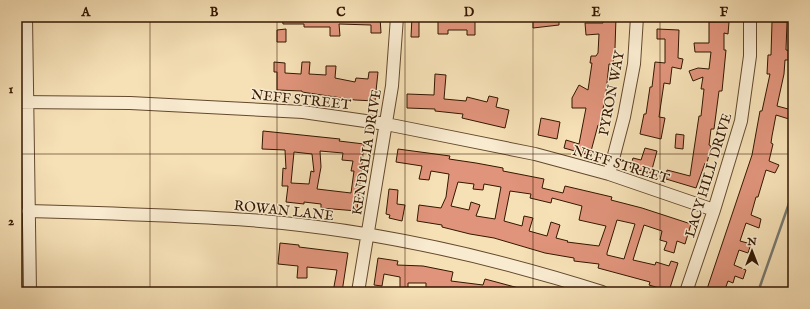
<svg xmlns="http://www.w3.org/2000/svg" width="810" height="309" font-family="'IM FELL English',serif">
<rect width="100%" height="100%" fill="#f6e0b6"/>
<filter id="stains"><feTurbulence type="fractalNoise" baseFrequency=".005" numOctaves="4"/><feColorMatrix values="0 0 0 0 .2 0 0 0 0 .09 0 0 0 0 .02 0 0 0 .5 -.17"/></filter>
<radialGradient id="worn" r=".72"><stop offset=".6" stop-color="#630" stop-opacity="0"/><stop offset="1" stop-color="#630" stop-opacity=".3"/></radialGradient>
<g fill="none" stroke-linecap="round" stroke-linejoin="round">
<path stroke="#767970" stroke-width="2.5" d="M758,292L793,192"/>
</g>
<path fill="#e0947b" stroke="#331701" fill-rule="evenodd" d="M282,17H380L381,33H371V25L339,24L340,36H330V27H304V24H283Z
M412,17H419V37H411Z
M438,17H475V35H467V30H448V34H438Z
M533,17H559V25L533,28Z
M603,17H616L615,48L613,64H609L606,92H608L607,99L605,98L600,125H598L590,155L564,148L566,140L579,144L586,108H572V98L579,85L588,90L592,63H590L591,56H596L598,53L599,34L586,35L585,23H603Z
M709,22H729L728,34L724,33V50H726L722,91H719L714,129H711L709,145L711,146L707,163H705L696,188L666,179L667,170L690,176L699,116H701L704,89H701L703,77L693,81L689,71L698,68L709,69L711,52H695L694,43H709Z
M772,22H787L786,50L793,51V60H785L784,74L777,106L792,110L789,119L776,115L772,136L771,143L773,144L769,161L779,165L775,173L766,170L758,197H756L751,215L761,219L759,228L746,223L740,241L751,244L748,253L739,250L734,265L746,270L743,279L735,276L733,283L728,281L724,292H706L752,155L760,111H762L770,74H767L768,55H771Z
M286,29V42H277V30Z
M657,29L679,30L678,58L683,59L681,69L672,67L670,84L664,83L659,117L665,118L661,139L640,134L644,114H646L650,87H652L655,62L665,63V39H657Z
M274,62L285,63V73L301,74L302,62H310L309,74L326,75V66H336L335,78L355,82L356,78L368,79L369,72H378L375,101L355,100L302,92V91L277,90V72H274Z
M435,74L446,75L444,99L466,101L467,97L487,102L489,96L498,98L496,107L509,110L505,128L462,118L463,114L435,111V109L407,108V94L434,95Z
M541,118L560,122L557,139L538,135Z
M263,131L340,139L339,141L364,144L357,211L321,208V204L304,202V204L286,202L288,186H282L283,168L286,169L285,150L262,149ZM320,151L343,153L342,160L353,161L351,171H354L351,193L317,189L321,167ZM294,152L312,154L314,172L311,171L309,184L291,183Z
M676,134L684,135L683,149L675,148Z
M645,148L657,151L651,173L630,168L633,158L641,160Z
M398,149L450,156L449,159L476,163L503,168V171L544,179L542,188L563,193L565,186L612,197L611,200L642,208L691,224L685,244L677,241L674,253L664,250L667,242L660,240L662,231L644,225L637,247L633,260L655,265L656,262L669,266L671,261L678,263L669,291L649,285L650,282L598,268L599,264L574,261V258L545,253L494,238L470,234L442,227V225L417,221L419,205L441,208L446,197L449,174L431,171L429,180L419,179L422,166L396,162ZM458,182L474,184L473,189L483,190L484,184L501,187L495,219L476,216L480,205L471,202L469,210L451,206ZM510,191L531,194L530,198L551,203L552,198L582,206L579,220L606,226L599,246L567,242L568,241L556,238L560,225L551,222L547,236L529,231L533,218L524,216L522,226L504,221ZM617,220L635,224L624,259L607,255V253Z
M389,189L398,190L397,204L405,205L402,221L389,218L390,215L386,214Z
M280,243L299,245V247L348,253L342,292H333L337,270L307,267V278H297L298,266L278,264Z
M378,258L398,261L397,265L423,266L453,272L451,281L483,285L485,279L526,290V292H453L434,288V292H426V283H408V292H400V277L384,274L382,286L374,285Z"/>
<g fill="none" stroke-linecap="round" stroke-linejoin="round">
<defs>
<path id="minor" d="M26,17L30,292
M17,102L130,103L303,112L386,124L535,154L609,174L714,210
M609,174L624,117L634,64L637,17
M28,211C102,213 176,215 249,220C368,229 489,256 602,292
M358,292L392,86L397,17
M686,292L714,210L741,121L750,56V17"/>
</defs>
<use href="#minor" stroke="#64492e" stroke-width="14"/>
<use href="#minor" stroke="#f9ebd0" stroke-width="12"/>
</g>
<path fill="none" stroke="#331701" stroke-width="1" stroke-opacity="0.55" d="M150,17V292M277,17V292M405,17V292M533,17V292M660,17V292M17,154H793"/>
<g text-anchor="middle" stroke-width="3" stroke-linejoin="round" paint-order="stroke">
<g font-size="14" fill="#331701" stroke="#f9ebd0">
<text transform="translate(611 93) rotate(-79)" y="5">PYRON WAY</text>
<text transform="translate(301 99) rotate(6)" y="5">NEFF STREET</text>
<text transform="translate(366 152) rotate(-81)" y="5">KENDALIA DRIVE</text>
<text transform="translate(621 164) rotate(17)" y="5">NEFF STREET</text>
<text transform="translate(708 175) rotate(-73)" y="5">LACY HILL DRIVE</text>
<text transform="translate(284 210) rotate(6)" y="5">ROWAN LANE</text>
</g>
</g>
<rect width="810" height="309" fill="none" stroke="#f6e0b6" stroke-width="44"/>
<g transform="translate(752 251)" stroke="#f9ebd0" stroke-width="3" paint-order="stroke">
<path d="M0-3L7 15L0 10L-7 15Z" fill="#331701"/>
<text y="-6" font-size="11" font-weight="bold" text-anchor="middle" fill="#331701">N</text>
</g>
<rect x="22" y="22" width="766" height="265" fill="none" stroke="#331701" stroke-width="1.5"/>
<g font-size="13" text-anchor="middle" font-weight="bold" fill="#331701">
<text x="86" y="16">A</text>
<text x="214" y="16">B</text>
<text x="341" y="16">C</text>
<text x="469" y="16">D</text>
<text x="596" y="16">E</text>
<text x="724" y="16">F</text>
<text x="11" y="93">1</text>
<text x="11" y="225">2</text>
</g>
<rect width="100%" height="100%" filter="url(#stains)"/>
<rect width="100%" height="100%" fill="url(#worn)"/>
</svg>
